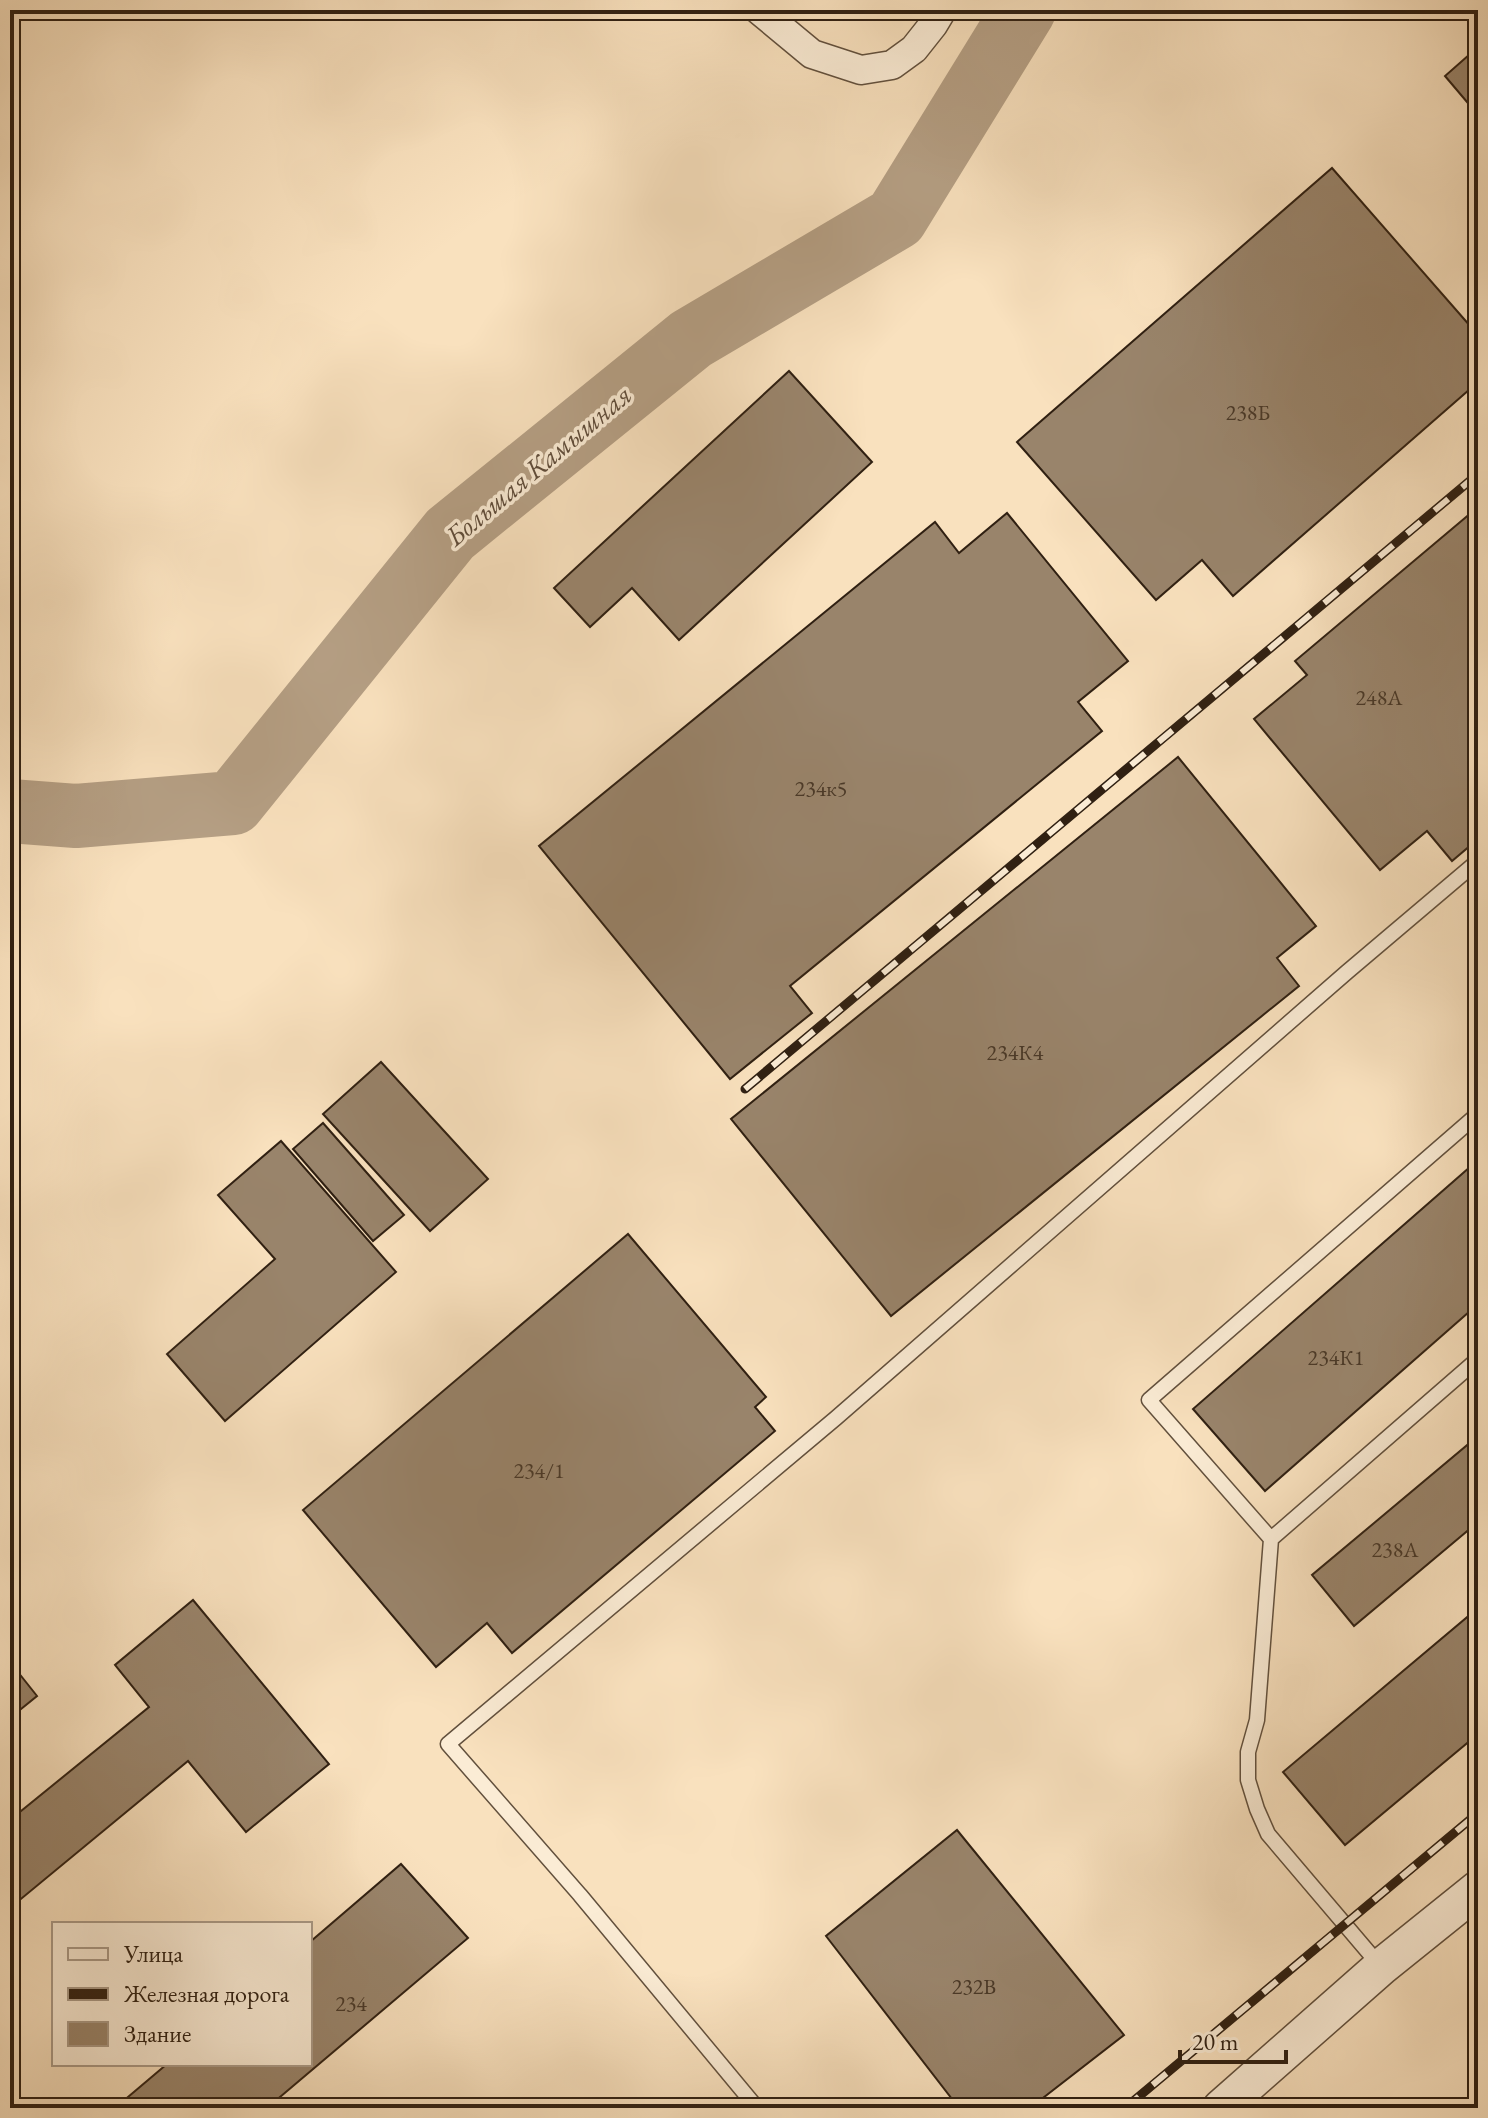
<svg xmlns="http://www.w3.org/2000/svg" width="1488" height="2118" font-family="'EB Garamond',serif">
<rect width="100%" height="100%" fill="#f9e1be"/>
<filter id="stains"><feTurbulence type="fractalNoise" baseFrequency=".0025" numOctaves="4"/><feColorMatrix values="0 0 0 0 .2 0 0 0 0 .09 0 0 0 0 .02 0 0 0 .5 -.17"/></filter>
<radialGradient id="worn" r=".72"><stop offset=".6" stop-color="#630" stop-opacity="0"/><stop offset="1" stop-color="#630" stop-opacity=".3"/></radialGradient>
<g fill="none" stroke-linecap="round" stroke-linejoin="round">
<path stroke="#b59f84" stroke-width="64" d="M10,811L76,816L233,803L450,534L691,339L896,218L1024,10"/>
</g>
<path fill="#99846b" stroke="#302012" stroke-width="2" d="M1478,47V115L1445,76Z
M1332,168L1478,335V382L1233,596L1202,560L1156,600L1017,442Z
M789,371L872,462L679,640L632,588L590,627L554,588Z
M1478,507V839L1452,861L1427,831L1380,870L1254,719L1307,675L1295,661Z
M1007,513L1128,661L1078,702L1102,731L790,986L812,1013L730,1079L539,846L935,522L959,553Z
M1178,757L1316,926L1277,958L1299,986L891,1316L731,1119Z
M381,1062L488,1179L430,1231L323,1114Z
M323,1123L404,1215L373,1241L293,1149Z
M281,1141L396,1272L225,1421L167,1354L275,1259L218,1195Z
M1478,1160V1304L1265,1491L1193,1409Z
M628,1234L766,1397L755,1407L775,1431L512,1653L487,1623L436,1667L303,1510Z
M1478,1436V1522L1354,1626L1312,1575Z
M193,1600L329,1764L246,1832L188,1761L10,1908V1820L149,1707L115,1665Z
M1478,1608V1734L1345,1845L1283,1772Z
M10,1662L37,1696L10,1718Z
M957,1830L1124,2035L1030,2108H959L826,1936Z
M401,1864L468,1938L267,2108H115L167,2064H310V1942Z"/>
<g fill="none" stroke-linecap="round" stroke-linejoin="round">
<defs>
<path id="service" d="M1478,1114L1149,1400L1271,1539L1478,1359
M1271,1539L1257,1720L1248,1752V1780L1257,1809L1268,1834L1381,1967
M757,2108L580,1895L448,1744L836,1418L1347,972L1478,861"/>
<path id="minor" d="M759,10L812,54L861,70L892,65L914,49L933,25L942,10"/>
<path id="tertiary" d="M1221,2108L1381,1967L1478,1889"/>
</defs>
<use href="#service" stroke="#62503d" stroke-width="17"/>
<use href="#minor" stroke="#62503d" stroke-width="31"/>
<use href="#tertiary" stroke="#62503d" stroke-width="39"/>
<use href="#service" stroke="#fbecd5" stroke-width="14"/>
<use href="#minor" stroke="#fbecd5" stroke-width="28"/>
<use href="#tertiary" stroke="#fbecd5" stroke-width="36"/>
<defs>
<path id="rail" d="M745,1089L1478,474
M1125,2108L1478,1813"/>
</defs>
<use href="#rail" stroke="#302012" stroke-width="9"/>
<use href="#rail" stroke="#fbecd5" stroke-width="6" stroke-dasharray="18" stroke-linecap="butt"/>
</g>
<g text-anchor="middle" stroke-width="7" stroke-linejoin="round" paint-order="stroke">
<g font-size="22" fill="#4a3928">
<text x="1248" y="420">238Б</text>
<text x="1379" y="705">248А</text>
<text x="821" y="796">234к5</text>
<text x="1015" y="1060">234К4</text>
<text x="1336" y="1365">234К1</text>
<text x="539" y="1478">234/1</text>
<text x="1395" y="1557">238А</text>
<text x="974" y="1994">232В</text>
<text x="351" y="2011">234</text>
</g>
<g font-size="28" font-style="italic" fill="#5f4c3a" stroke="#fbecd5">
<text transform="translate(538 465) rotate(-40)" y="10">Большая Камышная</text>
</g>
</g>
<rect width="1488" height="2118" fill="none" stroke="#f9e1be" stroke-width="40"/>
<rect x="12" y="12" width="1464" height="2094" fill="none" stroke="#302012" stroke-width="4"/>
<rect x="20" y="20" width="1448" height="2078" fill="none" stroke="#302012" stroke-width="2"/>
<rect x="52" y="1922" width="260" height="144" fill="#fbecd5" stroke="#aa9a87" stroke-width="2"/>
<rect x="68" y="1948" width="40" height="12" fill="#fbecd5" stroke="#aa9a87" stroke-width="2"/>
<text x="124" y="1962" font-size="24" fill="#302012">Улица</text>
<rect x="68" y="1988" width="40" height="12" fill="#302012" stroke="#aa9a87" stroke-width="2"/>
<text x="124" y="2002" font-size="24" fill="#302012">Железная дорога</text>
<rect x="68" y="2022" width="40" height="24" fill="#99846b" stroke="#aa9a87" stroke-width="2"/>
<text x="124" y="2042" font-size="24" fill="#302012">Здание</text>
<path d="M1180 2050v12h106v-12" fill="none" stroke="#302012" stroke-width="4"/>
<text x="1192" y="2050" font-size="24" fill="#302012" stroke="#fbecd5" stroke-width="6" paint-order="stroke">20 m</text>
<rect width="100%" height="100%" filter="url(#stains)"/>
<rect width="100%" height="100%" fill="url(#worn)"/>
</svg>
